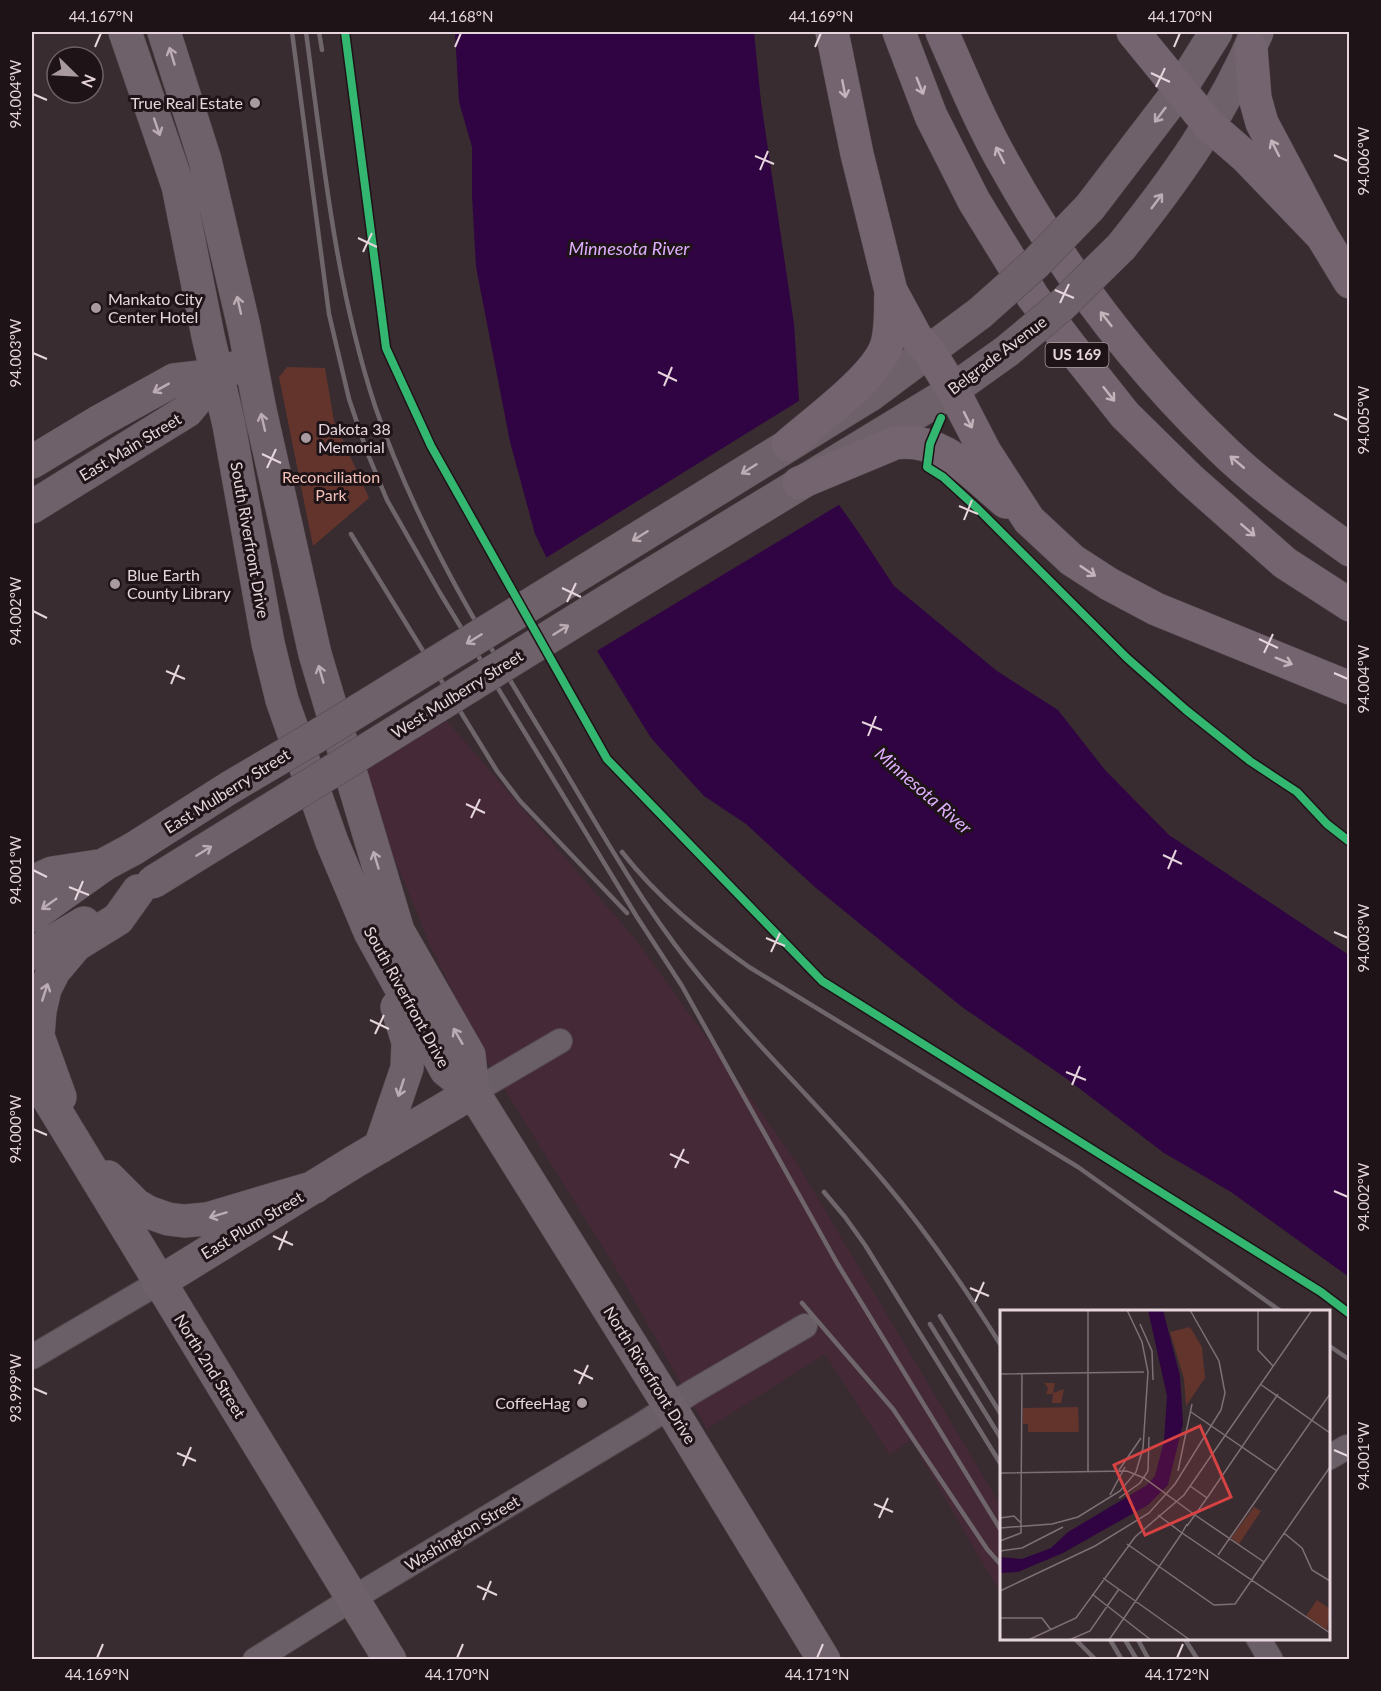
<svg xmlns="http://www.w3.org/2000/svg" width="1381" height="1691" font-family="Lato,sans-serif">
<rect width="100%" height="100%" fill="#382c31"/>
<path fill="#452936" d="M447,721L636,940L795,1160L1001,1506V1594L911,1440L890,1455L825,1354L707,1429L614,1265L490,1066L430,945L359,772Z"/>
<path fill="#62342c" d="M287,367L325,368L334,421L369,498L313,546L279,377Z"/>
<path fill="#300442" d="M455,32H754L761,102L794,324L799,400L817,474L857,530L894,586L997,671L1058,710L1105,770L1169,835L1349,955V1277L1231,1192L1164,1153L1067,1079L962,1007L816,888L746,824L704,796L651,738L599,654L562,589L535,534L510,442L476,267L472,196V147L459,102Z"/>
<path fill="#382c31" d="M802,399L820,473L842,503L595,652L544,559Z"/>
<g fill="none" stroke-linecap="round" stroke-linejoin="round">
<defs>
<path id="street" d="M473,1092L560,1041
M32,1357L158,1283
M1328,1458L1347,1447
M1258,1638L1271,1660
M255,1660L352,1599L641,1425L692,1392L805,1326"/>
<path id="secondary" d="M125,32L178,186L208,336L229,425L268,643L282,700L332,842L370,932L446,1070L473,1092L670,1407L824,1660
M164,32L205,160L244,327L260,410L315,654L398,931L469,1055L473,1092
M1090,207L1181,88L1216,32
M1121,247C1175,180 1224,111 1257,32
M32,462L100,421L174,380L217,375L237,367
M690,506L870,395L980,313
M32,507L187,411L217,375
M609,600L944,396L1007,351
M32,882L52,873L98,866
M32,916L105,864L133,849
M32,954L84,923
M32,1072L390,1660
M60,1097L38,1036L40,1011L45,989L54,971L76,945L118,919L138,891
M380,1147L407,1068L408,1042L397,1007
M108,1177L136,1205L148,1212L168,1219L184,1221L207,1219L315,1187
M158,1283L354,1162L473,1092"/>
<path id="highway" d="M832,32L857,154L891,291L916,337L929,351L953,390L985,452L1029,520L1072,560L1109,584L1156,609L1350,688
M899,32L931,116L974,201L1033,297L1071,347L1125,415L1190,479L1285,563L1350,605
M942,32C962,77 981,124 1006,167C1063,269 1134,364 1218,445C1257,484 1306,518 1350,550
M1133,32L1209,125L1246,157L1322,236
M1251,48L1255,98L1262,123L1322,236L1350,282
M788,445C814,422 875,378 886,347C892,330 890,309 891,291
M799,483L895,443C942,436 973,475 1006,502"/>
</defs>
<use href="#street" stroke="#53484c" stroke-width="26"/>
<use href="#secondary" stroke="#53484c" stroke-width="34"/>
<use href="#highway" stroke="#53484c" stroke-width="34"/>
<use href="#street" stroke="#6a5f67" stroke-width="24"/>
<use href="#secondary" stroke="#6e616a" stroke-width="33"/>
<use href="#highway" stroke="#74646f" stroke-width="33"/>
<path stroke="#6f666c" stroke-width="4.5" d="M292,32L329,314L349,399L367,452L387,500L440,593L637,917L682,986L837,1263L1002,1532
M306,32C323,158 335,284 375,406C417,530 485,640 553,751C596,823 637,897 689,963C751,1041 823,1109 887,1185C930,1236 967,1291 1002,1347
M319,32L322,50
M351,534L497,771L520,801L627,913
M622,852C658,898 701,933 749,967L1078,1167L1282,1312
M824,1192L845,1217L865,1245L1002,1466
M802,1303L893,1409L987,1549L1002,1566
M940,1316L1002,1416
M930,1324L1002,1440
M1328,1345L1350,1360
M1074,1638L1096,1660
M1109,1638L1122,1660
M1124,1638L1137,1660
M1137,1638L1149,1660
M1184,1638L1198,1660"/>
<defs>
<path id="secondary-bridge" d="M980,313L1035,264L1090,207
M1007,351L1062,305L1121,247
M133,849L229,788L322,733L690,506
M153,882L609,600"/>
</defs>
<use href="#secondary-bridge" stroke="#53484c" stroke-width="34" stroke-linecap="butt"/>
<use href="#secondary-bridge" stroke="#6e616a" stroke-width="33"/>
<defs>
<path id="cycleway" d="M345,32L386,348L431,446L607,759L822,981L1321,1292L1350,1314
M941,418L930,444L927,467L943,477L978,509L1127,658L1186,710L1250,761L1297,792L1327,824L1350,842"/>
</defs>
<use href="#cycleway" stroke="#1e1317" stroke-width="11"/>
<use href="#cycleway" stroke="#33b770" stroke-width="8"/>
</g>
<defs><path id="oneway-shaft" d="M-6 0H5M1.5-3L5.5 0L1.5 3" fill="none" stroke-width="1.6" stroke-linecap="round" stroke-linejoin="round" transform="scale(1.5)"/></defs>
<g stroke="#bcacb4">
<use href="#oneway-shaft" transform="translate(172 56) rotate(-107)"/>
<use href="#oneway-shaft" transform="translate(1160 115) rotate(127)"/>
<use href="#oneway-shaft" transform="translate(157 127) rotate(71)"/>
<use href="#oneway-shaft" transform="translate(1157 201) rotate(-53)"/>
<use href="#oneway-shaft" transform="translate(239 305) rotate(-103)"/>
<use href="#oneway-shaft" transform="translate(161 388) rotate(151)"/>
<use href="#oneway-shaft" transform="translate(263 422) rotate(-103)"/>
<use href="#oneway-shaft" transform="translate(749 469) rotate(148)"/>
<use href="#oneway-shaft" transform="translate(640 536) rotate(148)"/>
<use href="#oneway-shaft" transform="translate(561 630) rotate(-32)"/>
<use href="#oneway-shaft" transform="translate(474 639) rotate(148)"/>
<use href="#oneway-shaft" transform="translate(321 674) rotate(-106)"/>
<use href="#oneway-shaft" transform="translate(204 851) rotate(-32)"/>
<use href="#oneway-shaft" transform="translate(376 860) rotate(-107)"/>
<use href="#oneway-shaft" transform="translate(49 904) rotate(145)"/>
<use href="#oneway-shaft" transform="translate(45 992) rotate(-72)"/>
<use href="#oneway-shaft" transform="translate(458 1036) rotate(-120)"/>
<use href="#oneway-shaft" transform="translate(401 1088) rotate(108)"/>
<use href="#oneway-shaft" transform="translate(218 1215) rotate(163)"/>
</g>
<g stroke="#c4b3bb">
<use href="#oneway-shaft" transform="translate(920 86) rotate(68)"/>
<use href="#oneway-shaft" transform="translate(844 89) rotate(79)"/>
<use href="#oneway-shaft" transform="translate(1275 148) rotate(-117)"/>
<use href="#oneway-shaft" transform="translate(1000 155) rotate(-117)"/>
<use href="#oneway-shaft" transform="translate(1106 319) rotate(-128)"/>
<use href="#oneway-shaft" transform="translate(1109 394) rotate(52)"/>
<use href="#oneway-shaft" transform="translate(968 420) rotate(63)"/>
<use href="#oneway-shaft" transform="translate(1237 462) rotate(-140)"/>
<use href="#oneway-shaft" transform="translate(1248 530) rotate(41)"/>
<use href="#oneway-shaft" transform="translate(1088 571) rotate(34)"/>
<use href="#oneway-shaft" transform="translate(1284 661) rotate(22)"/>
</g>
<path fill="none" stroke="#e6d5dc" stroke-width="2" d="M95,47L101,33M455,47L461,33M815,47L821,33M1174,47L1180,33M1151,73L1170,82M1156,87L1165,68M33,94L47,100M1334,155L1348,161M755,156L774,164M760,170L768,151M358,238L377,247M363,252L372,233M1055,290L1074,298M1060,303L1069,284M33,353L47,359M658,372L677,381M664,386L672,367M1334,414L1348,420M262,454L281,463M267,468L276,449M959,506L978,514M964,520L972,500M562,588L581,597M567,602L576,583M33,611L47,618M1259,639L1278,648M1264,653L1273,634M166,671L185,679M1334,673L1348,679M171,684L179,665M862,722L882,730M868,736L876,716M466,804L485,813M471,818L480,799M1163,855L1182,864M1168,869L1176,850M33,870L47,877M69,887L89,895M75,900L83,881M1334,932L1348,938M766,938L785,946M771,952L780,933M370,1020L389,1029M375,1034L384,1015M1066,1072L1086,1080M1072,1085L1080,1066M33,1129L47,1135M670,1154L689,1163M675,1168L684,1149M1334,1191L1348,1197M273,1236L293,1245M279,1250L287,1231M970,1288L989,1296M975,1302L984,1282M574,1370L593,1379M579,1384L588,1365M33,1388L47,1394M1334,1450L1348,1456M177,1453L196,1461M183,1466L191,1447M874,1504L893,1512M879,1518L888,1498M477,1586L497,1595M483,1600L491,1581M97,1658L103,1644M457,1658L463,1644M817,1658L823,1644M1177,1658L1183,1644"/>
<g fill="#a99aa0" stroke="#1e1317" stroke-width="2">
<circle cx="255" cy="103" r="6"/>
<circle cx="96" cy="308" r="6"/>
<circle cx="306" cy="438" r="6"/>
<circle cx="115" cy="584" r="6"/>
<circle cx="582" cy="1403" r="6"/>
</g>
<g text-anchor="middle" stroke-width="6" stroke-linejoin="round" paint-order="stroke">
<rect fill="#1e1317" stroke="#aa9ba1" stroke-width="1.5" x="1045.5" y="343" width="63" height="24" rx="4.5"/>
<g font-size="15" font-weight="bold" fill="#e6d5dc">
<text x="1077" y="360">US 169</text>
</g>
<g font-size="16" fill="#e6d5dc" stroke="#1e1317" text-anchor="start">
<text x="243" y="109" text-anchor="end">True Real Estate</text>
<text x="108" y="305">Mankato City<tspan x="108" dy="18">Center Hotel</tspan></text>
<text x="318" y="435">Dakota 38<tspan x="318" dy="18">Memorial</tspan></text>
<text x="127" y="581">Blue Earth<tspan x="127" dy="18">County Library</tspan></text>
<text x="570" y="1409" text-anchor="end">CoffeeHag</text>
</g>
<g font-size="16" fill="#e6d5dc" stroke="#1e1317">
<text transform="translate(997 355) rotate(-37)" y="6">Belgrade Avenue</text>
<text transform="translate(130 447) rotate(-31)" y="6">East Main Street</text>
<text transform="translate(250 540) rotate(80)" y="6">South Riverfront Drive</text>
<text transform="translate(457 694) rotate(-32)" y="6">West Mulberry Street</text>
<text transform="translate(227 791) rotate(-32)" y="6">East Mulberry Street</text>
<text transform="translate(407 997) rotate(61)" y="6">South Riverfront Drive</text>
<text transform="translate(252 1225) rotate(-31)" y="6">East Plum Street</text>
<text transform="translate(210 1366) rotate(58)" y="6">North 2nd Street</text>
<text transform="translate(650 1375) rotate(58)" y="6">North Riverfront Drive</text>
<text transform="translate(462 1533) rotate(-31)" y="6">Washington Street</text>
</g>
<g font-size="16" fill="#f3c1b7" stroke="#1e1317">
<text x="331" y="483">Reconciliation<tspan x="331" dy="18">Park</tspan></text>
</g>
<g font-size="18" font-style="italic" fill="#deaffe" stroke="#1e1317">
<text x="629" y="255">Minnesota River</text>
<text transform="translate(923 791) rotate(41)" y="6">Minnesota River</text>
</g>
</g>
<g transform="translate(1000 1310)">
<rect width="330" height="330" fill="#382c31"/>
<path d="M190,17L202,37L205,68L186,96L184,69L170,22ZM44,73H55L53,83L64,79L61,93H52L53,84H46L48,78ZM78,97L79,122H28V114H23V98ZM254,197L261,201L239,234L231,228ZM317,290L330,299L327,320L306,306Z" fill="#62342c"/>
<path d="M148,0H163L180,66L183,114L168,175L148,195L63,243L18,262L0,263V247L22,249L51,238L68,222L147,175L155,166L164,131L167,86Z" fill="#300442"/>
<path fill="none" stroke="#7e7075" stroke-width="1.5" d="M88,0V162M258,0V40L273,56M140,14L152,41L153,70M0,64L144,62M260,74L330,123M191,102L277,161M119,160L141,128M178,161L192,94M0,163L127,161L144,168L195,205M110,185L125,157M119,188L140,173L148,161L149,127M207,188L278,84M21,202L22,63M158,205L182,223L187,214M195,205L264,252M0,208L14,206L21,213M187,216L207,188L190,176M0,218L52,214L78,207L120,181L136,162L143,138L148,62L142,32L127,0M284,223L302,238L312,260L330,271M0,231L21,223V202M127,234L214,295L235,294L330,157M0,241L22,238L63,217M218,245L330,84M103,268L190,330M0,281L95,236L149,203L175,174L221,100L225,83L219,51L190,0M92,284L151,330M0,308H42L51,320M28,330L76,308L135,227L184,185L312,0M69,330L90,321L119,279M109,330L182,223L330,323"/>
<path fill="#d84243" fill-opacity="0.15" stroke="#d84243" stroke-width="3" d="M200,116L231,187L145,225L114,155Z"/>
<rect width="330" height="330" fill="none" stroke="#e6d5dc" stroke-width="3"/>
</g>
<rect width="1381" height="1691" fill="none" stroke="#1e1317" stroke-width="66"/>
<g transform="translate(75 75) rotate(114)"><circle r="28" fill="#1e1317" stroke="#6e6166" stroke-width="1.5"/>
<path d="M0-4.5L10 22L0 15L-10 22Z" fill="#a99aa0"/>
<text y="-9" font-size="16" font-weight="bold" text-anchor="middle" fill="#e6d5dc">N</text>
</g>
<rect x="33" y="33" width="1315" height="1625" fill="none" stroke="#e6d5dc" stroke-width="2"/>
<g font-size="15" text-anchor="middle" fill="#e6d5dc">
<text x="101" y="22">44.167°N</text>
<text x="461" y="22">44.168°N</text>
<text x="821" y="22">44.169°N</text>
<text x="1180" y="22">44.170°N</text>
<text transform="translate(16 94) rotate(-90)" y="5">94.004°W</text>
<text transform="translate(1364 161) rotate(-90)" y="5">94.006°W</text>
<text transform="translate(16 353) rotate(-90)" y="5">94.003°W</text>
<text transform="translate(1364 420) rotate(-90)" y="5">94.005°W</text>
<text transform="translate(16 611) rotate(-90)" y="5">94.002°W</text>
<text transform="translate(1364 679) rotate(-90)" y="5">94.004°W</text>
<text transform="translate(16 870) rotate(-90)" y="5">94.001°W</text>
<text transform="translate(1364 938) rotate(-90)" y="5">94.003°W</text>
<text transform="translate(16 1129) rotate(-90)" y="5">94.000°W</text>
<text transform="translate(1364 1197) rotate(-90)" y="5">94.002°W</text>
<text transform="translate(16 1388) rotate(-90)" y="5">93.999°W</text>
<text transform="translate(1364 1456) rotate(-90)" y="5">94.001°W</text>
<text x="97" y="1680">44.169°N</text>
<text x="457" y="1680">44.170°N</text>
<text x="817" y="1680">44.171°N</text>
<text x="1177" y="1680">44.172°N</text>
</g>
</svg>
